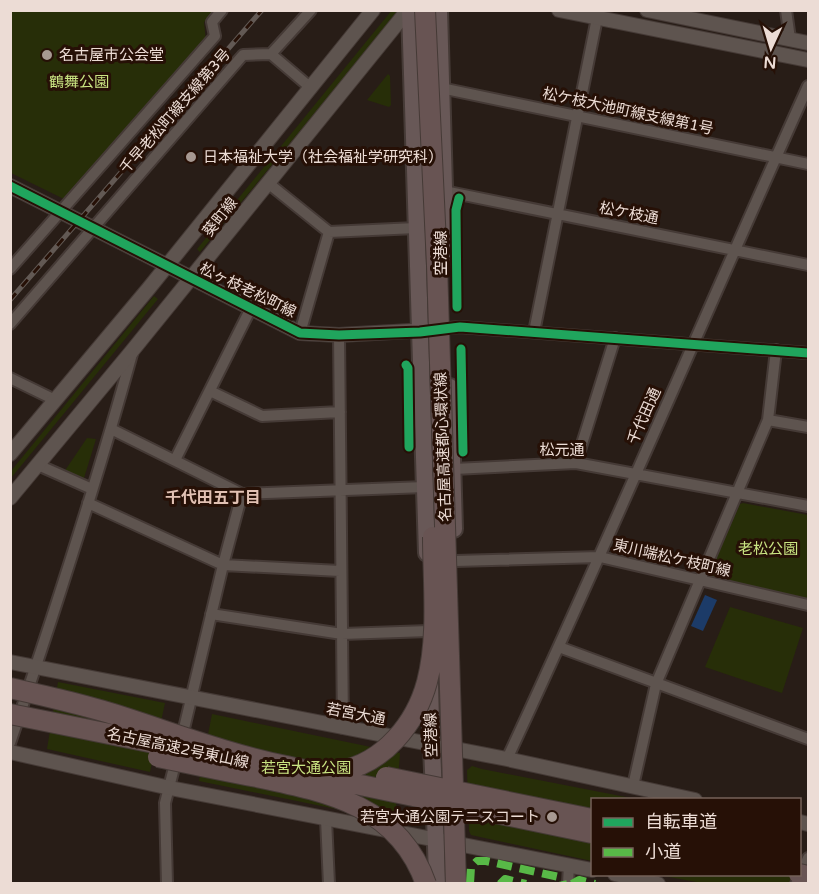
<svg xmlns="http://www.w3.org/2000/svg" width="819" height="894" font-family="'Varela Round','Noto Sans JP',sans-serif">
<rect width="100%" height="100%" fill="#281d17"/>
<path fill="#272e08" d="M392,10L399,11L200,252L197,249Z
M10,11H215L204,22L206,42L66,200L11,173Z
M388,74L390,76L391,105L389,107L367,100Z
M154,296L158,299L11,478V471Z
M87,438L96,439L84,478L81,479L66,473V469Z
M743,503L808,515V600L711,578L709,575L740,504Z
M730,607L803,628L782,693L705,667Z
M58,682L165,703L150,772L47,749Z
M212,714L400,753L395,821L199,781Z
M472,766L482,769L636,799L592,800V861L471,835L469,831L467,770Z
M658,875H794L790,884L702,883Z"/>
<path fill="#1c3b68" d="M705,595L717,600L703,631L691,626Z"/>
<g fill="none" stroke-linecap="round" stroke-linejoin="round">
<defs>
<path id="minor" d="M786,10L790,39
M271,54L311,10
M441,88L808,164
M268,183L329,232L416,228
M444,191L808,265
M10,269L215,36L212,22L222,10
M10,324L243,55L271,54L311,88
M448,328L460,327L808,353
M534,332L597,18
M300,333L329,232
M339,335L343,728
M10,378L55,400
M210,391L262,416L340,412
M768,420L808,427
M111,429L242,494L425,487L454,469L576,463L808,506
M175,460L251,308
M576,463L615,338
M38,465L92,489
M88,503L223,565L340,571
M455,561L600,557L808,605
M211,614L342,634L429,631
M559,647L808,739
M181,741L223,565L242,494
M10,743C54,614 96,485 132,354
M507,759C611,536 707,310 808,86
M633,786L656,684L768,420L776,350
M326,819L329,884
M167,884L165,803L177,756
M568,884L569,865
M796,884L808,858"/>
<path id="tertiary" d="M559,10L808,60
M647,10L808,43
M10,186L300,333L339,335L429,330
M10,454L149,288L373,10
M10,498L132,351L408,10
M10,662L507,759L695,800
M10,752L170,788L592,870
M800,822L808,824
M615,874L658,884"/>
<path id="primary" d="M410,10L427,553
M439,10L446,259
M450,387L454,529
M430,681C431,748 436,816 437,884"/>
</defs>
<use href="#minor" stroke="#453a36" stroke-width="14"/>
<use href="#tertiary" stroke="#453a36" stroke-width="16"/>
<use href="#primary" stroke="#453a36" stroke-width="20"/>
<use href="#minor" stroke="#5e544f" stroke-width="10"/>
<use href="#tertiary" stroke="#5e544f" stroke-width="14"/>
<use href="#primary" stroke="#685857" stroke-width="16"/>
<defs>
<path id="rail" d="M10,300L262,10"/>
</defs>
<use href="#rail" stroke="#625954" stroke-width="5"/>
<use href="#rail" stroke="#261006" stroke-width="3" stroke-dasharray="9" stroke-linecap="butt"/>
<defs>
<path id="motorway-bridge" d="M425,10L437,265L456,884
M10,688C50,697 90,706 129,719C181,736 232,755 286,766C303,770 321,774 340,771C384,763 416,723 427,682C439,637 433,582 433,537
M10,714L184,749
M158,757C191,764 224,771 257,777C329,792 399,806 426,884
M322,777L592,833
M386,777L592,819
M799,874L808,876"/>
</defs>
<use href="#motorway-bridge" stroke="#453a36" stroke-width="22" stroke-linecap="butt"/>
<use href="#motorway-bridge" stroke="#685453" stroke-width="20"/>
<path stroke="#58b947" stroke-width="8" stroke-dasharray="15 8" stroke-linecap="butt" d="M470,884L471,867L477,861H486L559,877L562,879L563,884
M500,884L505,879L526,884
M572,884L579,880L595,884"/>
<defs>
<path id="cycleway" d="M10,186L300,333L339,335L420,332L460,327L808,353
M457,307L456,210L459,198
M461,349L463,452
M406,365L408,368L409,447"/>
</defs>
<use href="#cycleway" stroke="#261006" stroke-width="13"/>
<use href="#cycleway" stroke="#20a55d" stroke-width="9"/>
</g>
<g fill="#a79992" stroke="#261006" stroke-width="2">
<circle cx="47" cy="55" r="6"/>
<circle cx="191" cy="157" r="6"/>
<circle cx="552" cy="817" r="6"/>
</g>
<g text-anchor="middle" stroke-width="6" stroke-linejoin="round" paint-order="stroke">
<g font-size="15" fill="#ecdcd5" stroke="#261006" text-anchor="start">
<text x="59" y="60">名古屋市公会堂</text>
<text x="203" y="162">日本福祉大学（社会福祉学研究科）</text>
<text x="540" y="822" text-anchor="end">若宮大通公園テニスコート</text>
</g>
<g font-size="15" fill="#c9e482" stroke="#261006">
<text x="79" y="87">鶴舞公園</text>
<text x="768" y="554">老松公園</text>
<text x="306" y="773">若宮大通公園</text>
</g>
<g font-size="15" fill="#ecdcd5" stroke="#261006">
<text transform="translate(175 111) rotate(-49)" y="5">千早老松町線支線第3号</text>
<text transform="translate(628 111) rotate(12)" y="5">松ケ枝大池町線支線第1号</text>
<text transform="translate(629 213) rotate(11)" y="5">松ケ枝通</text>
<text transform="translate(220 217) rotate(-51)" y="5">葵町線</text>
<text transform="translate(441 253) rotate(-90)" y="5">空港線</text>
<text transform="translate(248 290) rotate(26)" y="5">松ヶ枝老松町線</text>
<text transform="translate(644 416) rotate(-66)" y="5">千代田通</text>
<text transform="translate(443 447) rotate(-92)" y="5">名古屋高速都心環状線</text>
<text x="562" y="455">松元通</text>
<text transform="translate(672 558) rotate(13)" y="5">東川端松ケ枝町線</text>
<text transform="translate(356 714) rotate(11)" y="5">若宮大通</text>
<text transform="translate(431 735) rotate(-92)" y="5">空港線</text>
<text transform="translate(178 748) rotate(12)" y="5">名古屋高速2号東山線</text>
</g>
<g font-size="16" font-weight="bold" fill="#e1c1b3" stroke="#261006">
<text x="213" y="503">千代田五丁目</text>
</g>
</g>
<rect width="819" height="894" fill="none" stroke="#ecdcd5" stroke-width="24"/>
<rect x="591" y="798" width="210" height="78" fill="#261006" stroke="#756259" stroke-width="1.5"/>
<rect x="603" y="818" width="30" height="9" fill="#20a55d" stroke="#756259" stroke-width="1.5"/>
<text x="645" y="828" font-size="18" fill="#ecdcd5">自転車道</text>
<rect x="603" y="848" width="30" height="9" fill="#58b947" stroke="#756259" stroke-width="1.5"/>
<text x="645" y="858" font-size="18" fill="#ecdcd5">小道</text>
<g transform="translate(771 48) rotate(184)" stroke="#261006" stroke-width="4.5" paint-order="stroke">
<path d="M0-4.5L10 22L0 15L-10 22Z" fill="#ecdcd5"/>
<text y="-9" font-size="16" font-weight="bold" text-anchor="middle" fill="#ecdcd5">N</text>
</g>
</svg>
